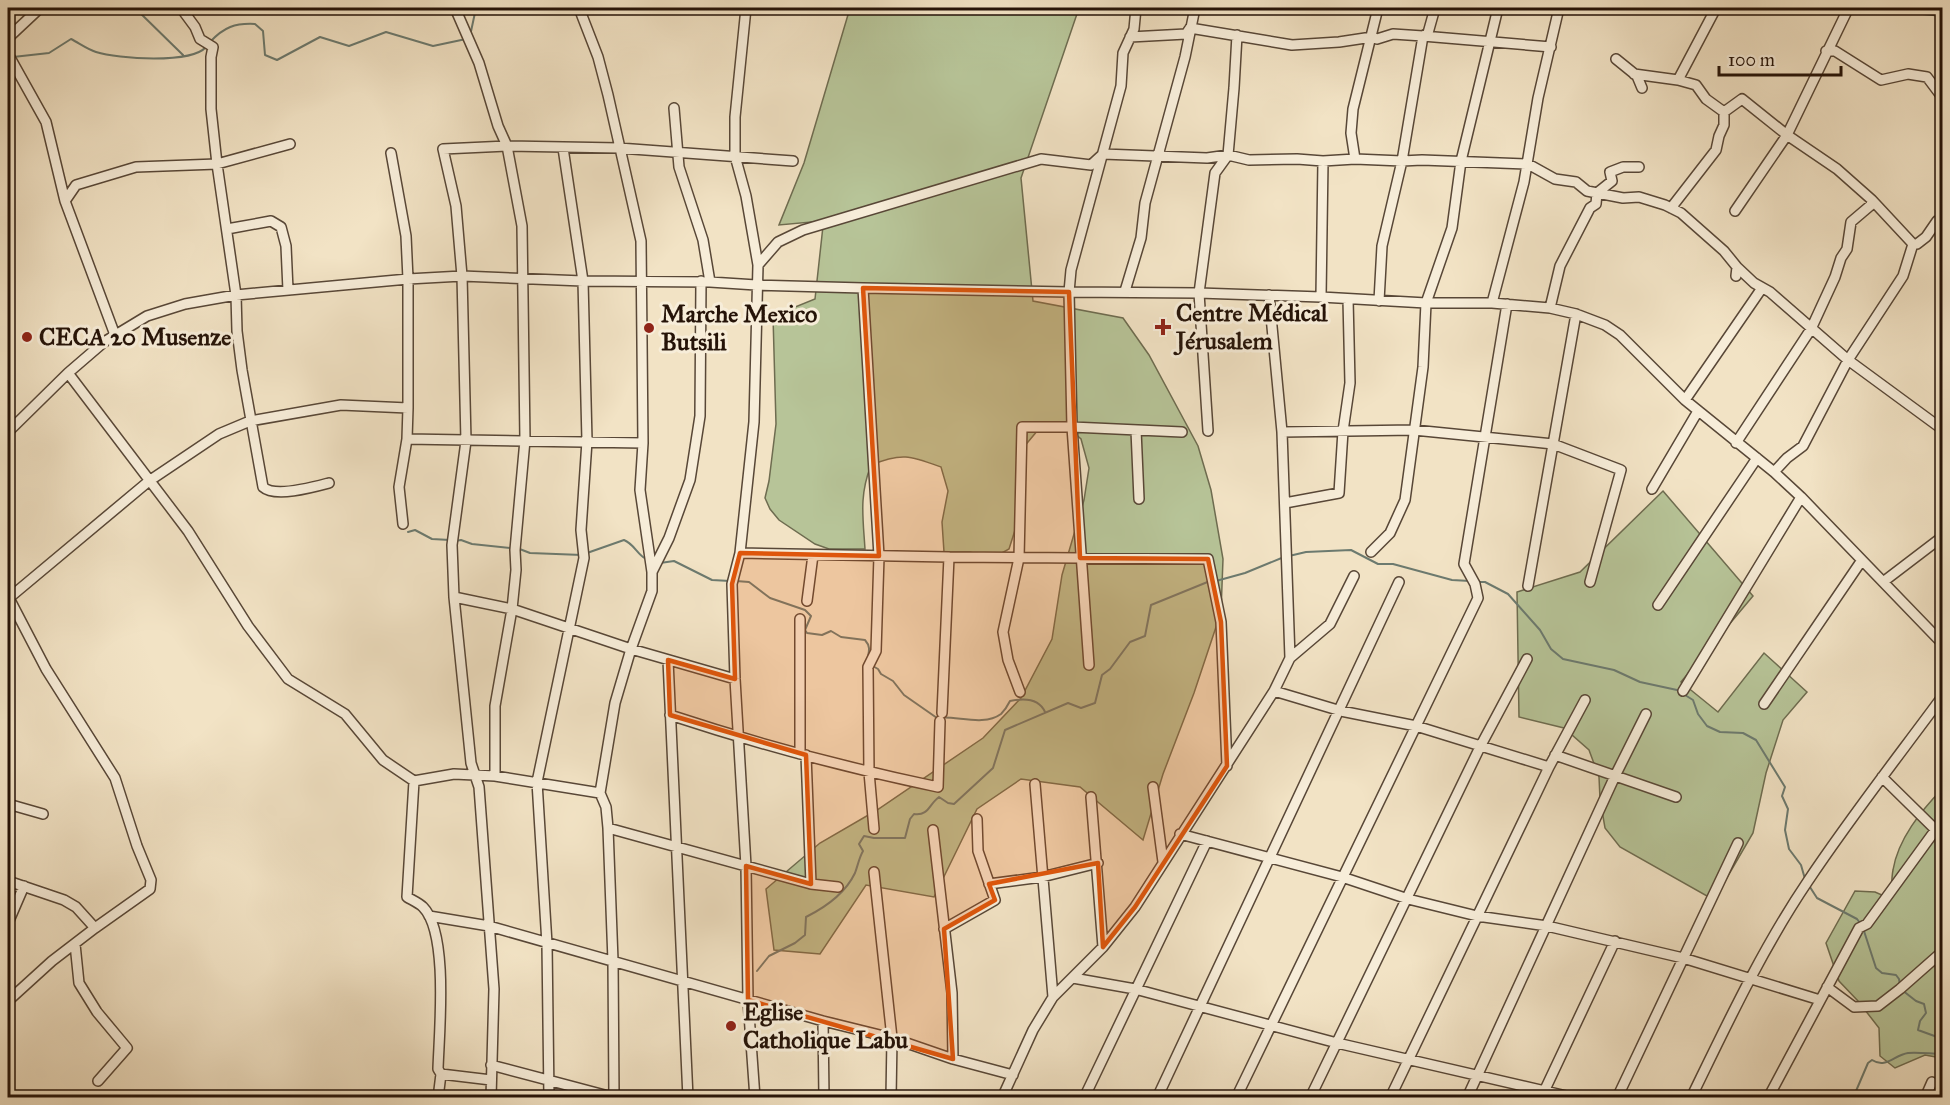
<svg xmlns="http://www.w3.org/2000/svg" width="1950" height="1105" font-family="'IM FELL Great Primer',serif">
<rect width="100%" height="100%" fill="#f2e3c5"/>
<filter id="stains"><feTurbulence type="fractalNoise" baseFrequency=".00333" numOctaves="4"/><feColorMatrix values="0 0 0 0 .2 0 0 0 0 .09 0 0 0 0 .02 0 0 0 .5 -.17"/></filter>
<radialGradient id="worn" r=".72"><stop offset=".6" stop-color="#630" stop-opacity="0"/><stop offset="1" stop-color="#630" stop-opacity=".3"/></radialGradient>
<path fill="#b7c498" stroke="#6e6c50" stroke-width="1.5" d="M850,8H1079L1021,178L1033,301L1123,318L1149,355L1198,446L1211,490L1223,559L1221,612L1194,693L1163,774L1143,840L1080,787L1021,779L977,809L934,897L866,885L820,954L774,950L766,889L820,843L877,810L983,738L1021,698L1052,639L1062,575L1084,500L1089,468L1081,439L1065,425L1038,430L1018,454L1016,527L1009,549L993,558L970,552H944L942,522L948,491L941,467C911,456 902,452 871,465C859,496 863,517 865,549H829L815,544L779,520L770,509L765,498L769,481L776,424L773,316L815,299L823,226L822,221L779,225L804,163Z
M1663,491L1753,596L1681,682L1718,712L1764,653L1807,692L1783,720L1766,773L1753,833L1714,900L1620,847L1605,828L1600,799L1599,777L1589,750L1564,728L1519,717L1517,592L1580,572Z
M1942,789V1058L1925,1055L1895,1068L1880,1056L1879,1028L1858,1001L1839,981L1826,943L1855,891L1875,892L1891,899C1892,890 1891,880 1893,870C1898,839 1921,811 1942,789Z"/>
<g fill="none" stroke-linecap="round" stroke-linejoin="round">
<path stroke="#6c7a6f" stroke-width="2" d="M135,8L183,55
M1911,8L1923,14L1942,16
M470,36L476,8
M210,42C224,27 235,23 255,24L263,31L265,55L277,60L320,37L349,46L386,32L433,46L466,39
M13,57L49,53L71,39C79,43 87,49 96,52C118,59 191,64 206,47
M408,532L415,530L432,539L450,540
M455,541L461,540L472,544L511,548
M517,548L530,553L582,555
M587,553L624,540C634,544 637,554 646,559
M1289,556L1306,552L1351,550L1378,564H1393L1452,580L1470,581
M660,563L674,561L712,580L730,581
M736,581L749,582L770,598L805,610L811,616L805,630L807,633L822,635L831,631L841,637L865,640C872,648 868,653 867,662
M1216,581L1245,573L1284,557
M1478,582H1485L1508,594L1540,630L1551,649L1563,659L1614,670L1640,682L1677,690L1693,700L1698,714L1707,726L1720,732L1743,733L1756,740L1785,787L1782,796L1788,809L1785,830L1789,849L1801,865L1805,879
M871,665L878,669L881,674L893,681L904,695L937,718C956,715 983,727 1001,714C1004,711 1008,705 1010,701C1024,698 1039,698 1045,712
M1808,884L1817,898L1857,919L1860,923
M1863,928L1876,968L1882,973L1896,975L1899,979L1900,985
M757,971L769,956L795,943L805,935L806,917C826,907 845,894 855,873C858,865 859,858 863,851L859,844L864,836L874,838H905L910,819L914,814C929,816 929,804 939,797L948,803L954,804L993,768L1005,730L1068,703L1081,708L1095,703L1102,675L1110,669L1130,642L1145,636L1151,605L1210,581
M1902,990L1916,1001L1924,1004L1926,1013L1920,1021L1918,1030L1940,1038L1942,1041
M1853,1098L1868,1063L1872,1060C1886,1069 1894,1055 1908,1053C1919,1052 1931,1054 1942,1054"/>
<defs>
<path id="minor" d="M181,8L195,27L200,39L213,47L211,57V109L217,164L236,295L237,331L242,370L263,487C275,498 314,487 329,483
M455,8L479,63L498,126L507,146L522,226L525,440L515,550L516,570L512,609L495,706V776
M579,8L598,57L608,95L641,241L643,443L640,490L652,572
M746,8L735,117V156L746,196L758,265L754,422L740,553L732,584L735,679L746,866L748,1000L755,1098
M1190,28L1292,45L1339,42L1372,37L1377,39L1393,34L1423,36L1428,33L1435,8
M1130,37L1186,34L1190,28
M8,38L40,8
M1826,51H1835L1881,80L1908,74L1927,77L1942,97
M8,54L46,122L65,201L115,335
M1616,59L1637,76L1642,88
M1634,74L1678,80L1696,85L1706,99L1724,112L1742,99L1787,135L1837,169L1872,200L1913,244H1917L1926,237L1937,221L1942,220
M1678,80L1716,8
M674,108L679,167L703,240L710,282
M391,153L406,236L408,279V408L407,439L399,487L403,524
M1355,159L1351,133L1353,109L1378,8
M65,201L76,185L136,167L217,164L290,144
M1671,208L1716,150L1719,136L1724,125V112
M1735,211L1787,135L1848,9L1845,8
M227,229L271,221L281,227L286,246L288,290
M758,265L778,242L803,230L1041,159L1091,165L1103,154L1207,158L1228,155L1249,160L1297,159L1323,161L1355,159L1402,161L1422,160L1528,164L1555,179L1576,182L1587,191L1623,198L1639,197L1665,205L1681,213L1724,251L1737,267L1736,276
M1737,267L1754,283L1770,292L1848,360L1942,429
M863,288L879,556L876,651L868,667L869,772L874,829
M1125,291L1141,238L1145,203L1185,57L1195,8
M1321,297L1323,161
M1379,301L1382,246L1402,161L1423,36L1551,47
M1492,303L1524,182L1538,98L1559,8
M1550,308L1560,266L1590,208L1596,204L1597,193L1612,181L1610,172L1623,167H1639
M68,373L188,531L248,626L288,679L345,714L383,760L414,781L454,774L495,776L600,793
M1685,400L1762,288
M1136,430L1139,499
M1208,431L1199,293L1215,173L1228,155L1234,88L1237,35
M8,432L68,373L104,342L147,316L185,304L236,295L408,279L462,276L583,281L710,282L756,285L863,288L1069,292L1199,293L1321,297L1426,303H1492L1550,308L1576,314L1605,325L1620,335L1685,400L1774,472L1801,497L1942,643
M1282,432L1414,430L1553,444L1621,470L1590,582
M407,439L643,443
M1736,443L1811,329L1835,277L1841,258L1847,249L1851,222L1871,205L1872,200
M1774,472L1787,458L1803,446L1848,360L1903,276L1913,244
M1652,489L1698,411
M1285,503L1339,493L1343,431L1350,383L1348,299
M1371,552L1390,533L1405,500L1423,367L1426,303L1452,228L1461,161L1498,8
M740,553L949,557L1208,559L1221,622L1227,766
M1883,582L1942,537
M1528,586L1576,314
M454,597L512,609L631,649L735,679
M807,601L813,555
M1658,605L1757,458
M800,619V754
M1290,658L1330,624L1354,576
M668,660L688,1098
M1089,665L1072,427L1069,292L1071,270L1121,86L1123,53L1134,29L1136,8
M1274,691L1341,711L1416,726L1549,767
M1683,691L1801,497
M1020,692L1008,660L1003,632L1019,558L1022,427H1072L1182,432
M1764,704L1862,560
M942,713L949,557
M670,715C758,744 847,768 938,787L940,721
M806,755L811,884
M1555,755L1676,797
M1882,777L1942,836
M414,781L407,897C412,900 419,903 423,907C449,933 439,1033 438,1069L441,1074L438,1098
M1035,784L1053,997
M1153,787L1163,862
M1091,797L1103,947
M8,804L43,814
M608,828L811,884L838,887
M933,830L952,993L953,1059
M1180,834L1342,877L1408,899L1477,916L1547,926L1683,958L1820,1000
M874,872L892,1038L891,1098
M8,881L64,900L76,907L95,928L52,961L8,1001
M989,884L1042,877L1098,863
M429,916L489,926L823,1021L892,1038L953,1059L1013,1075
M8,923L24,886
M95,928L150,889L151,880L137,846L115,778L46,669L9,598L149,481L219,434L250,421L341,405L408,408
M944,929L995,900L978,851L977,819
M75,944L79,983L97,1012L127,1048L98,1081
M1073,978L1135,989L1337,1043L1575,1098
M1827,987L1854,1007L1878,1006L1900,989L1942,952
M823,1021L824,1098
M491,1065L616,1098
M441,1074L491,1080
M614,1097L613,961L608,828L606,807L600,793L615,703L631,649L652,591V572L669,538L690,480L700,416L701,281
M491,1098L494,989L479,787L471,763L454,597L452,545L466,441L462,276L456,206L443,149L507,146L619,148L793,161
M549,1098L547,944L537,782L584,558L581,530L587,441L583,281L563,148
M1002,1098L1033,1030L1053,997L1103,947L1135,907L1274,691L1290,658L1282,432L1269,295
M1084,1098L1207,841
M1157,1098L1399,582
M1236,1098L1478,598L1475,584L1464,564L1507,304
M1310,1098L1480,747L1527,659
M1390,1098L1549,767L1585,700
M1467,1098L1615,776L1646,714
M1541,1098L1615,941
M1617,1098L1738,843
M1691,1098C1727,1024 1762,949 1808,881C1850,818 1897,758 1942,697
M1768,1098L1859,928L1867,924L1942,821
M1925,1098L1932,1082"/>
</defs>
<use href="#minor" stroke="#584737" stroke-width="12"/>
<use href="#minor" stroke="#f7edd9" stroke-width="9"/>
</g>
<path fill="#de560c" fill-opacity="0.2" stroke="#de560c" stroke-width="4.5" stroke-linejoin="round" d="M863,288L1069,292L1080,558L1208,559L1221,622L1227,766L1135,907L1103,947L1098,863L989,884L995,900L944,929L953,1059L748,1000L746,866L811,884L806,755L670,715L668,660L735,679L732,584L740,553L879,556Z"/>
<g fill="#8f2418" stroke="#f7edd9" stroke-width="2">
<path d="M1160 318h6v6h6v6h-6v6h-6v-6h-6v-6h6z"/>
<circle cx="649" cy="328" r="6"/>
<circle cx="27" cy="337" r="6"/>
<circle cx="731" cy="1026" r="6"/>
</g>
<g text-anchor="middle" stroke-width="6" stroke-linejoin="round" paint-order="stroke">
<g font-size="24" font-weight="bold" fill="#251308" stroke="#f7edd9" text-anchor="start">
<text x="1176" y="321">Centre Médical<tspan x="1176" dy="28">Jérusalem</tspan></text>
<text x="661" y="322">Marche Mexico<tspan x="661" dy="28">Butsili</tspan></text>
<text x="39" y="345">CECA 20 Musenze</text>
<text x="743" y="1020">Eglise<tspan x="743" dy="28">Catholique Labu</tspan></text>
</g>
</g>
<rect width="1950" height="1105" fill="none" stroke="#f2e3c5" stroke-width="30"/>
<rect x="9" y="9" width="1932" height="1087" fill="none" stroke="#251308" stroke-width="3"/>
<rect x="15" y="15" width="1920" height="1075" fill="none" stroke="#251308" stroke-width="1.5"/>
<path d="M1719 66v9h122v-9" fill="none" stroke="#251308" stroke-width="3"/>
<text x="1728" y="66" font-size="18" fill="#251308" stroke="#f7edd9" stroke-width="4.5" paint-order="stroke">100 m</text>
<rect width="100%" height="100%" filter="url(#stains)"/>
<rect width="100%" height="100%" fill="url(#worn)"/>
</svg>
